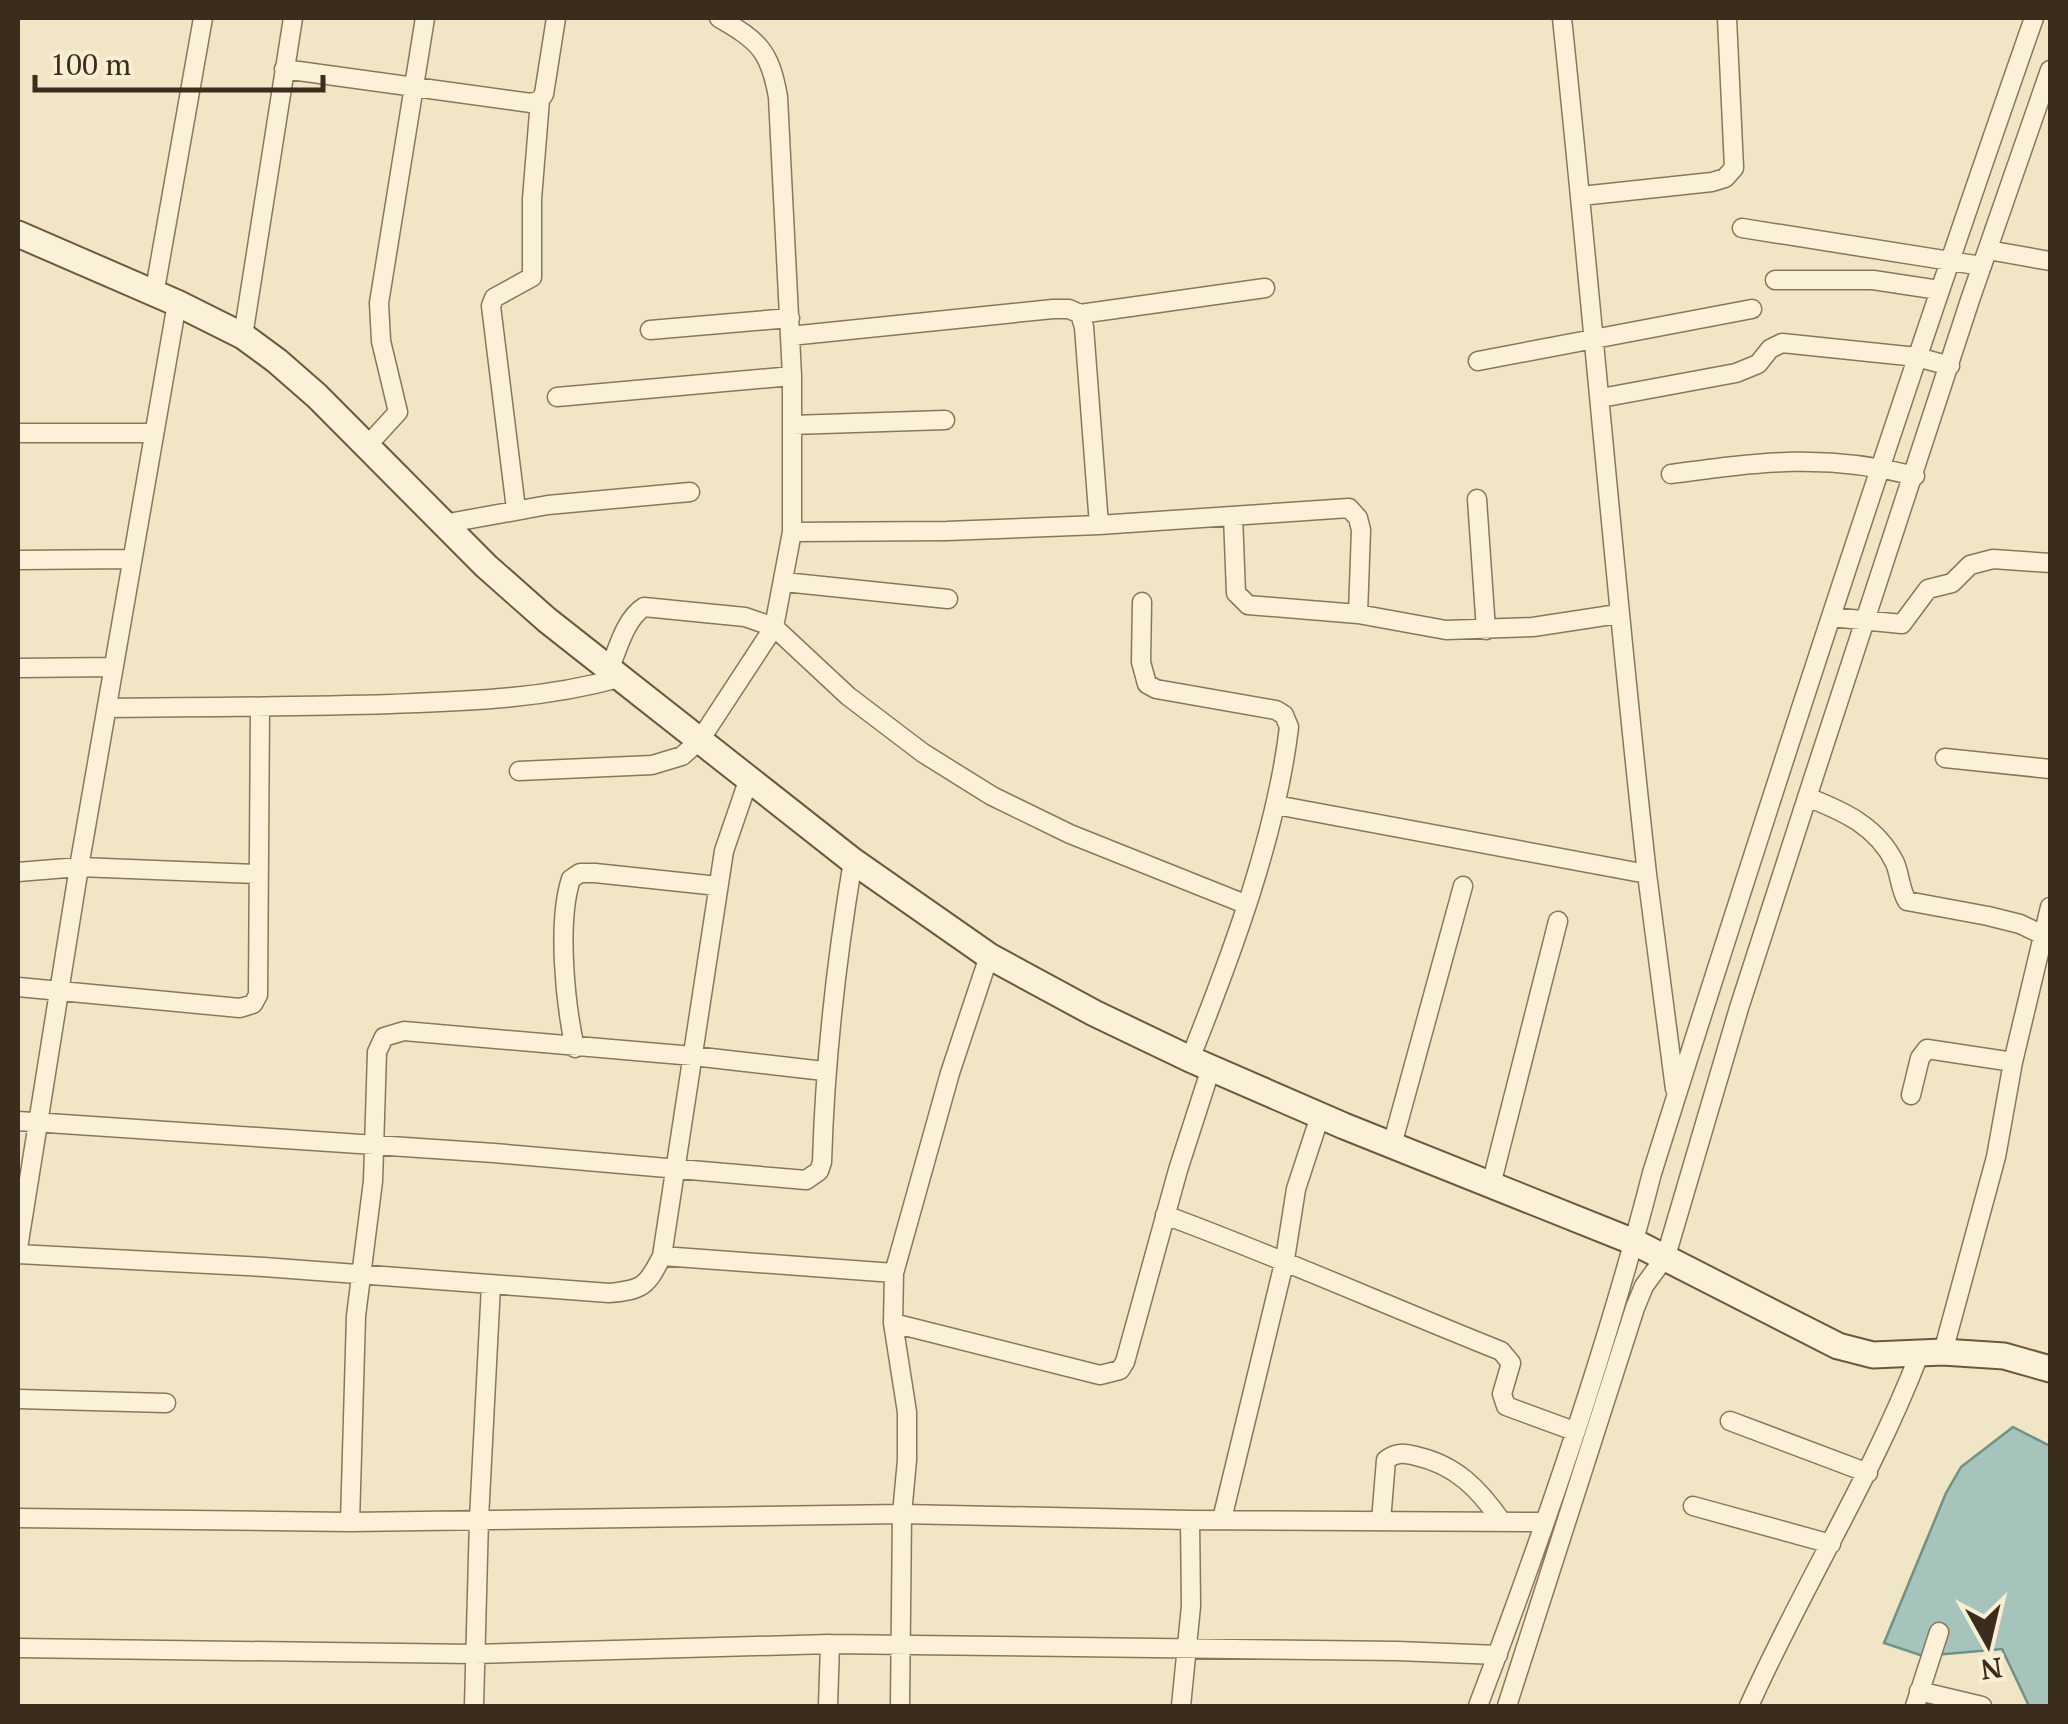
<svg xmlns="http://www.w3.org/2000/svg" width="2068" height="1724" font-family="'PT Serif',serif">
<rect width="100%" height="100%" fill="#f0e5c4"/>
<path fill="#a6c3bc" stroke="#6c928a" stroke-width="2.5" d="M2013,1427L2050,1446V1706H2029L2002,1649L1923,1656L1884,1643L1946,1493L1961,1467Z"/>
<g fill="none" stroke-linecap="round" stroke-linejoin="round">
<defs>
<path id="street" d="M1562,18C1592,303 1615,589 1647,874
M284,69L531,103L540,100L544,94L556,18
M1581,196L1712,182L1725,178L1734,168L1727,18
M1742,228L1982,266
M1988,250L2050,261
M1775,280H1873L1939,290
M154,295L203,18
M1080,314L1265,288
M650,330L790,318
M243,336L293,18
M790,336L1053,309H1069L1080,314L1084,327L1099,525
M1478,361L1752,309
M557,397L792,376
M1601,398L1736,373L1758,364L1770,349L1782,343L1917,357L1950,366
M792,425L945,420
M18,433H153
M366,447L398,412L381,341L379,303L425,18
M1671,474C1760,462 1826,453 1915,476
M1477,499L1486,630
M516,509L491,306L494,298L532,277V199L540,100
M1233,516L1236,593L1248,605L1358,614L1446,630L1533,627L1618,614
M443,524L548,505L690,492
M792,532L947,531L1099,525L1349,508L1358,518L1361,530L1358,614
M18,560L131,559
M784,582L948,599
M1142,602L1141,662L1147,684L1156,689L1276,710L1284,715L1289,727C1276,837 1231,956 1190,1059
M1831,617L1902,624L1928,589L1952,583L1970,565L1993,559L2050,563
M18,668L114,667
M609,670C618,649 625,619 644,607L745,617L774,627L848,696L923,753L992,796L1070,834L1245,904
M107,708C201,707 296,707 391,704C469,701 543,699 619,678
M1945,758L2050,769
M519,771L652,765L682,756L700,740L774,627L792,532V376L778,97C770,51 759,41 719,18
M1807,797C1843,811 1877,826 1895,863C1900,875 1900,889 1907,901L1988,916L2020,924L2043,935
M1276,805L1647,874L1675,1089
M18,872L79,867L257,874
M18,987L240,1008L253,1004L258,995L260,707
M575,1048C565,1003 557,922 571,879L580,873H595L718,886
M1911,1095L1920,1058L1927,1049L2013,1062
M18,1121L494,1153L806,1180L819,1171L822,1162C825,1060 836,962 853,861
M1392,1145L1463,886
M1491,1185L1558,921
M1165,1215C1279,1257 1388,1306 1501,1351L1511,1363L1502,1394L1506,1406L1574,1431
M18,1248L79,867L177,303
M18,1254L264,1267L609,1293C643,1290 647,1286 662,1256L724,851L748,781
M662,1256L894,1273
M893,1323L1100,1375L1120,1370L1125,1362L1178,1170L1211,1068
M1943,1352L1996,1157L2013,1062L2050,907
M18,1399L166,1403
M1730,1421L1868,1473
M1693,1506L1831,1544
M18,1518L350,1522L902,1514L1190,1520L1544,1522
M1222,1519L1285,1259L1296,1189L1320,1116
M1381,1521L1386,1460C1396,1452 1404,1453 1416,1456C1456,1465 1479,1489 1502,1522
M350,1522L356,1316L373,1181L377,1052L384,1037L404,1031L693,1056L824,1071
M18,1648L474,1654L830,1644L1397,1651L1498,1655
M1919,1691L1982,1706
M474,1706L479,1519L491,1285
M828,1706L830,1644
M900,1706L902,1514L907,1460V1412L893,1323L894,1273L950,1073L989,956
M1181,1706L1191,1606L1190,1520
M1478,1706C1544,1532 1606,1353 1652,1173C1774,786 1900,400 2034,18
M1507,1706L1635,1308L1644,1286L1666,1256L1739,1008L1814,776L1970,300L2050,70
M1749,1706C1802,1587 1872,1477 1919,1355
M1915,1706L1939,1632"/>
<path id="secondary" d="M18,234L177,303L243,336L277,361L317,396L486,566L547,620L853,861L989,956L1094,1013L1190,1059L1344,1126L1634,1242L1838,1346L1873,1355L1943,1352L2004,1356L2050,1369"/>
</defs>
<use href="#street" stroke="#8c7659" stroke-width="21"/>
<use href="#secondary" stroke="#6e573c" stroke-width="29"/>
<use href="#street" stroke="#fbf1d8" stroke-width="18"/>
<use href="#secondary" stroke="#fbf1d8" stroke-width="25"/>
</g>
<rect width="2068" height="1724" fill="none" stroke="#3b2d1e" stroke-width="40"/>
<g transform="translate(1988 1644) rotate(172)" stroke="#f7eed4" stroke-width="8" paint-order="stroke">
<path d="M0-8L18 38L0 25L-18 38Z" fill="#3b2d1e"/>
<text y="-15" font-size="28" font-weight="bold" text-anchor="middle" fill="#3b2d1e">N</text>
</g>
<path d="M35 75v15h288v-15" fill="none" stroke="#3b2d1e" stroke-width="5"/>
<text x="50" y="75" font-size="30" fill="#3b2d1e" stroke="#f7eed4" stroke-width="8" paint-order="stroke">100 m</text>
</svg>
